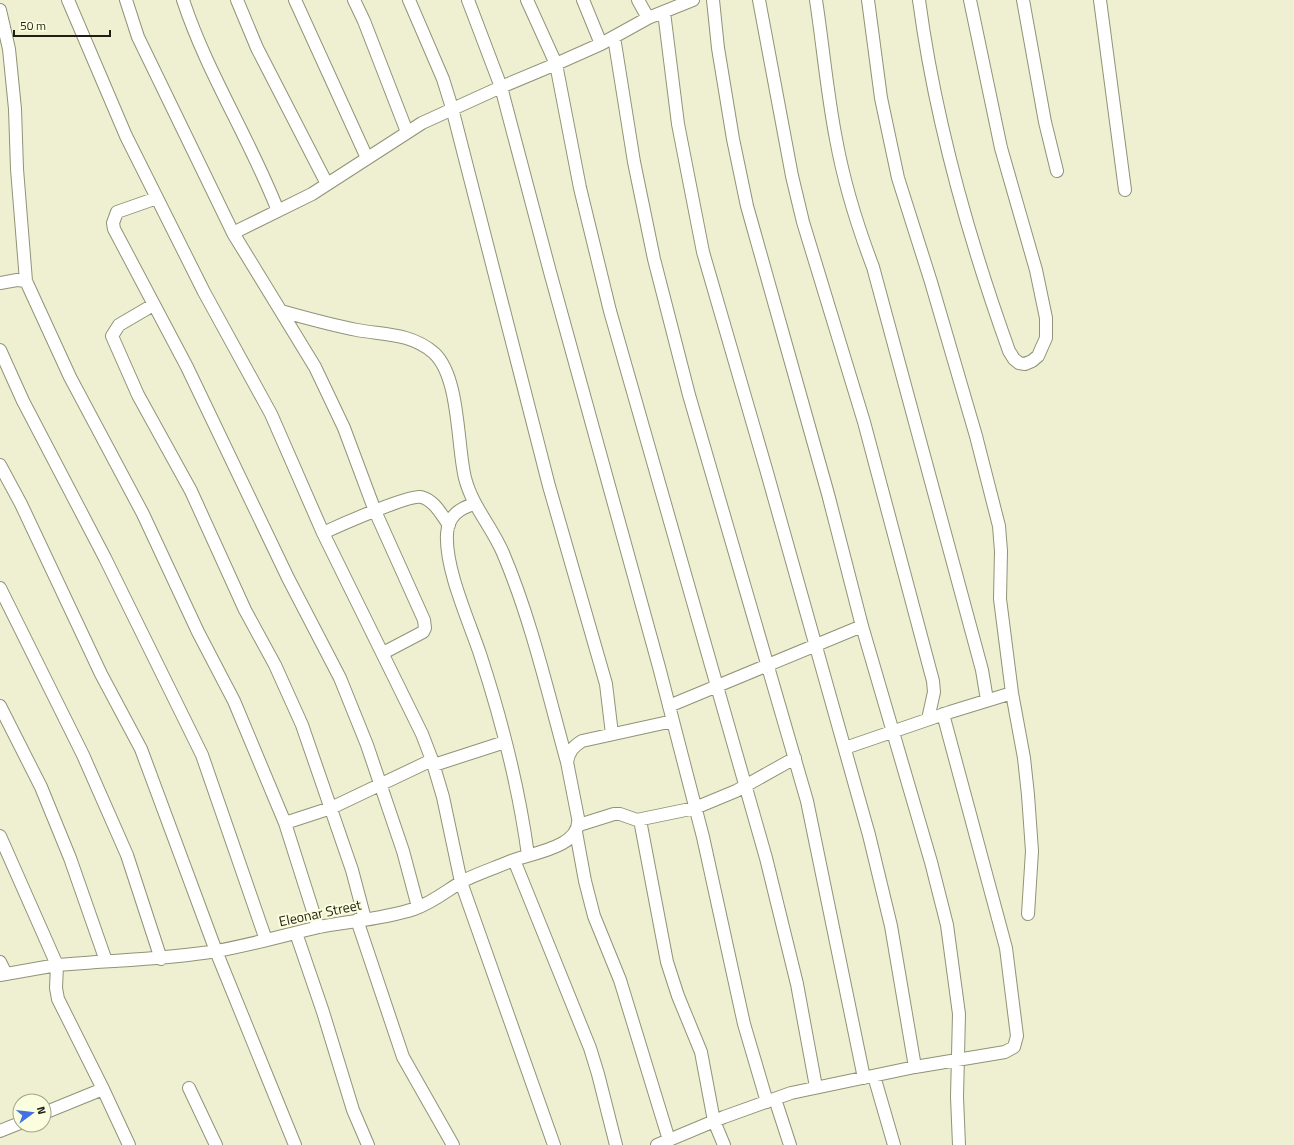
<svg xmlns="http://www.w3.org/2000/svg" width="1294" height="1145" font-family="'Titillium Web',sans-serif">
<rect width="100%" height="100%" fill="#eef0d1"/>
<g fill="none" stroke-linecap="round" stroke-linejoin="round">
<defs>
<path id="minor" d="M68,0L126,136L204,292L271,414L323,533L422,734L432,760L443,797L461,882L554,1145
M126,0L138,37L233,233L315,367L344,428L375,511L424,620L425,628L423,632L383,653
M183,0C207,73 250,139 278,211
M237,0L257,48L327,184
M295,0L367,158
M354,0L364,21L407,132
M409,0L443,79L452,108L549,486L606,684L612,734
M468,0L501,87L550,272L659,667L703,837L744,1024L767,1102
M527,0L556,64L580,188L610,311L766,858L797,984L816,1087
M583,0L601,44
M638,0L648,18
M713,0L718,48L733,139L747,206L828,494L862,626L931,862L947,925L959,1014L957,1097L959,1145
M759,0L792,176L803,222L864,422L933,681L934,692L928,719
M816,0C823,46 827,93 836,139C844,183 857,225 873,267L982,670L987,700
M868,0L881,98L898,178L931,282L976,436L999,526L1001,551L1000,599L1012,693L1024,758L1028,795L1032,851L1028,914
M919,0C935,120 968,237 1009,351L1014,359L1019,363L1025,364L1032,361L1038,356L1046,338V318L1036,270L1001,148L970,0
M1023,0L1045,122L1057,171
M1100,0L1125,190
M0,10L9,49L15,109L17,169L26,281L70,377L143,514L198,632L234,701L285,823L318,927
M664,12L678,124L703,252L766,469L869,835L891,926L915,1067
M614,37L634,162L654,259L689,395L807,801L864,1078
M157,198L117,212L113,223L114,229L187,367L288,578L340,678L367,745L403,851L418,907
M233,233L312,194L422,123L501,87L556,64L601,44L648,18L693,0
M0,283L17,280L26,281
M153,305L119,325L112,336L138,395L191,491L245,610L275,665L302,725L352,870L365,919
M281,311C306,318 331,325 357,330C384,335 411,333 434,353C460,377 457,446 465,478C472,506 492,527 503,553C531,619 548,693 567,762
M0,350L23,401L105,558L202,755L266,940
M0,465L21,504L101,674L141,749L216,951L295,1145
M475,504C459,508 448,516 447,534C445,569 469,621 480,654C501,718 519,789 528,855
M323,533C338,526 410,494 421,497C434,500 441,514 449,525
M0,588L83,755L127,855L161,959
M0,706L41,787L70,858L106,961
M669,706L862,626
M845,748L950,712L1012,693
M434,765L505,742
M640,820L667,962L678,996L701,1052L714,1121L724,1145
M285,823L331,808L432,760
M579,825L614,814H620L637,820L695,808L736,791L795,758
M576,832L585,881L594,916L620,980L669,1140
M0,836L57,965L0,975
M514,860L590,1048L598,1074L616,1145
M357,920L403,1057L453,1145
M296,933L323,1012L353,1110L368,1145
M0,962L6,974
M874,1076L894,1145
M189,1088L216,1145
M775,1099L790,1145
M44,1113L103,1089
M0,1131L20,1123
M129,1145L103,1089L58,999L56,988L57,965C110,960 163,960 216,951C251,945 285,935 319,927C350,921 384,919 414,909C432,903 445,892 461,882C476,874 495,868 511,861C532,853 582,847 578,818L567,762C569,751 573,747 582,741L673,721
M657,1145L724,1117L791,1093L915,1067L1005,1052L1014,1047L1017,1036L1006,948L943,714"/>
</defs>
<use href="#minor" stroke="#919377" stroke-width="14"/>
<use href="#minor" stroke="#fff" stroke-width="12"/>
</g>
<g text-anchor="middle" stroke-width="4" stroke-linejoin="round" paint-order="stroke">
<g font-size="14" fill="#1e1e13" stroke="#fbfede">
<text transform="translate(320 913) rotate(-12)" y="5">Eleonar Street</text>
</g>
</g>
<g transform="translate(32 1113) rotate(75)"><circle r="19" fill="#fbfede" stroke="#a3a48d"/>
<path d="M0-3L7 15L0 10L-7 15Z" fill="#4271e3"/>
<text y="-6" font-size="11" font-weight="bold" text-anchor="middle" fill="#1e1e13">N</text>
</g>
<path d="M14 30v6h96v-6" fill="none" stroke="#1e1e13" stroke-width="2"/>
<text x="20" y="30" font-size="12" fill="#1e1e13" stroke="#fbfede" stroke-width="3" paint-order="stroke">50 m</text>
</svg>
